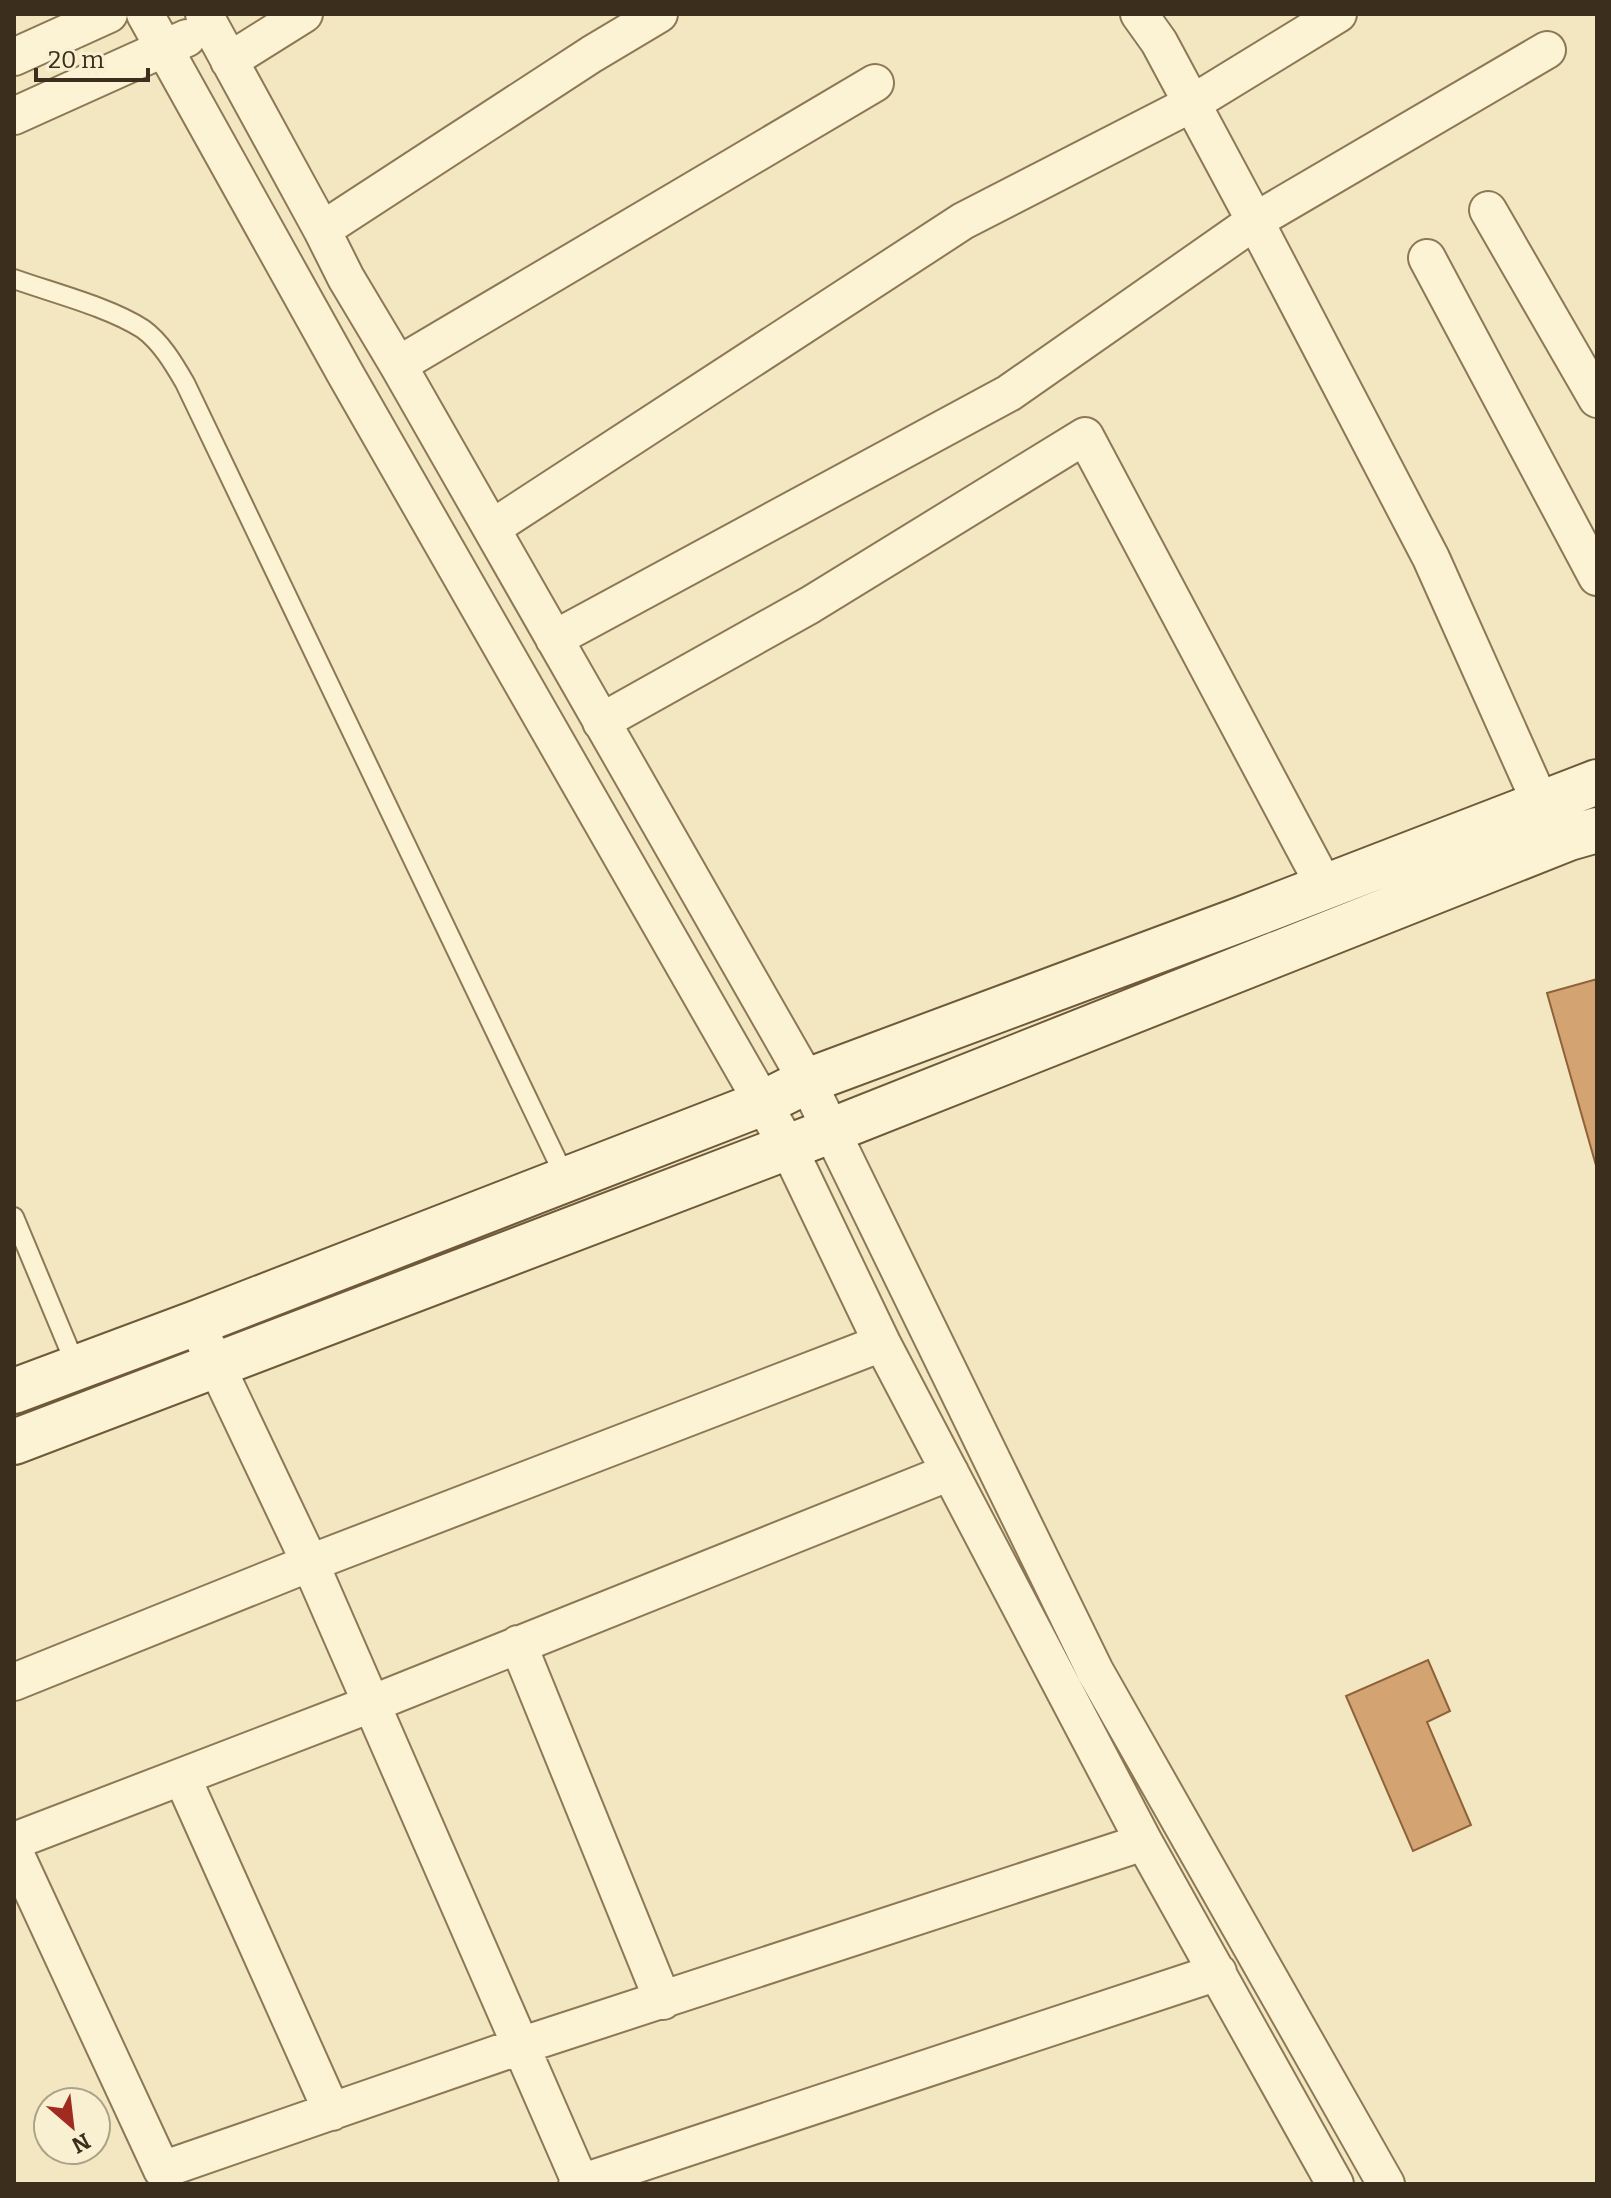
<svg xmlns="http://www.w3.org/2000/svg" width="1611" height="2198" font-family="Bitter,serif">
<rect width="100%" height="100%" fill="#f2e7c0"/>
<path fill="#d3a372" stroke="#8e623a" stroke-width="2" d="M1597,979V1169L1547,993Z
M1428,1660L1450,1711L1427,1722L1471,1825L1413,1851L1346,1696Z"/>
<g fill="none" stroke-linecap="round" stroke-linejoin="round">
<defs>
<path id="lane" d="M14,279C53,293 109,307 143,329C161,342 174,364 185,383L566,1179
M14,1217L77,1368"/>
<path id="street" d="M145,14L346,375L788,1147L882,1343L1144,1842L1335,2184
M204,14L322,230L346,278L398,365L807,1081L1095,1671L1386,2184
M1139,14L1159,42L1255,221L1431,558L1541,804
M14,57L109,14
M229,61L304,14
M14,116L187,38
M1488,210L1597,399
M322,230L592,54L659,14
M1427,258L1597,577
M398,365L875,83
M492,528L963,221L1191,104L1338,14
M554,639L1009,393L1255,221L1547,50
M601,722L810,605L1085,436L1325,887
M196,1323L310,1563L581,2184
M518,1644L663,2001
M14,1682L310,1563L882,1343
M182,1777L332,2112
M14,1841L371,1704L950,1472
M14,1851L162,2170L520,2046L1144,1842
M577,2184L1218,1972"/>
<path id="secondary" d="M14,1391L196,1323L763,1103L807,1081L1242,919L1597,782
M14,1442L830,1131L1569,838L1597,830"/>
</defs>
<use href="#lane" stroke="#8d7856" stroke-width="22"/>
<use href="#street" stroke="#8d7856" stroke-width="40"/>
<use href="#secondary" stroke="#6e5939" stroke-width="48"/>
<use href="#lane" stroke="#fcf3d4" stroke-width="18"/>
<use href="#street" stroke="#fcf3d4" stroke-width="36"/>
<use href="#secondary" stroke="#fcf3d4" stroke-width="44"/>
</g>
<rect width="1611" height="2198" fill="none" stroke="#3b2e1c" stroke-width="32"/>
<g transform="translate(72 2126) rotate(152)"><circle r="38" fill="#f8f0d0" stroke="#aca288" stroke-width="2"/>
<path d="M0-6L14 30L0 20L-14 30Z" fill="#a12b21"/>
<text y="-12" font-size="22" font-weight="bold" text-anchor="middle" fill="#3b2e1c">N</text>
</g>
<path d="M36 68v12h112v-12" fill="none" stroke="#3b2e1c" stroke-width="4"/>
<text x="48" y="68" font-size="24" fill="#3b2e1c" stroke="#f8f0d0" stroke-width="6" paint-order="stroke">20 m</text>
</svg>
